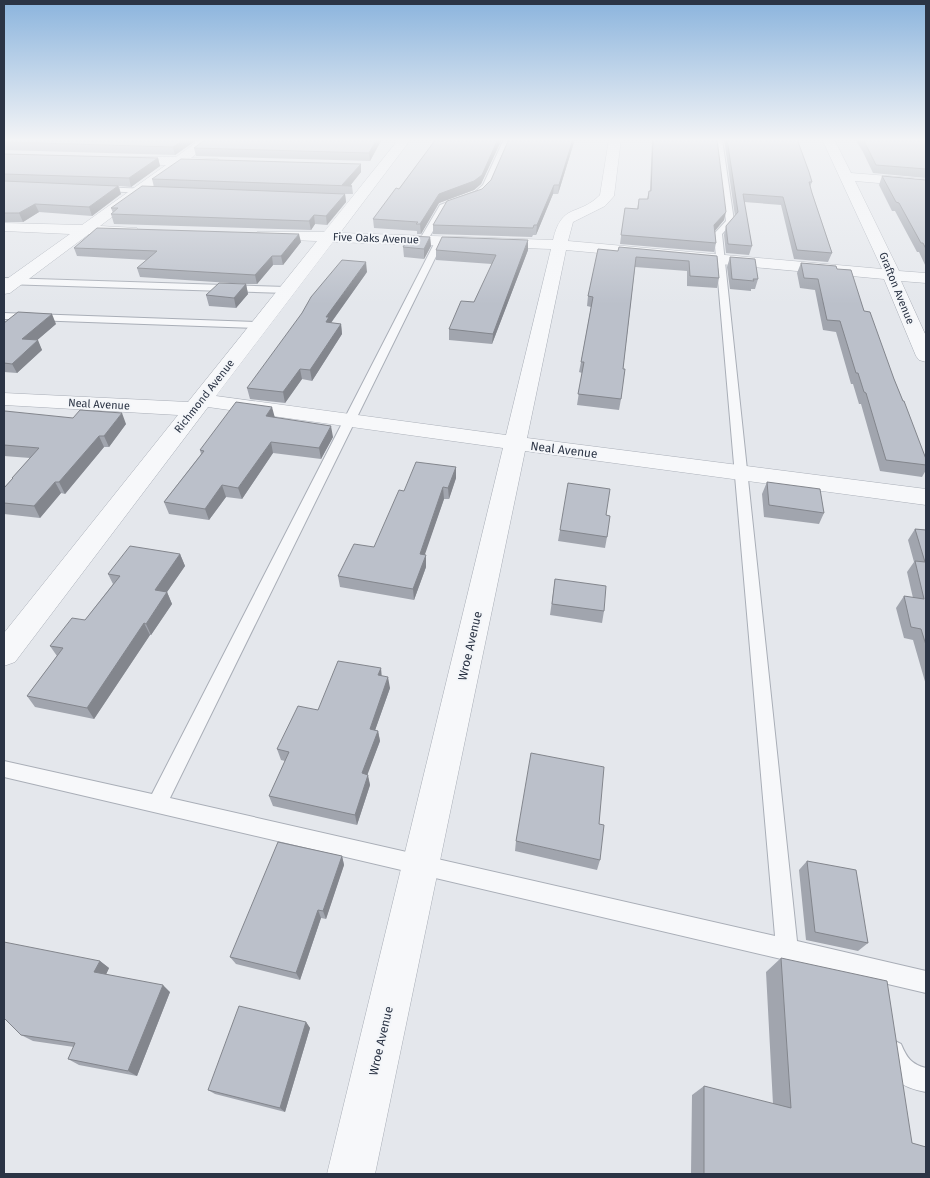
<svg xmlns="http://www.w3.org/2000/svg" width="930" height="1178" font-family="'Fira Sans',sans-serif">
<rect width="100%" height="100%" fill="#e4e7ec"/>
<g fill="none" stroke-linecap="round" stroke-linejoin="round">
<defs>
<path id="lane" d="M504,139H510L489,188L481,196L446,209L427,241H421L420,239L440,205L475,192L483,185Z
M716,139H722L734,221L722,234L797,941L926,971V993L4,777V761L152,794L436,240L440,238L444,240L170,798L775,936L714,234L726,221Z
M97,187L150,189L154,191L150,193L100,191H97Z
M4,278L286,287L291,290L286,293L4,284Z
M4,313L259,322L264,325L259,328L4,319Z
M893,1040L901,1044C907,1058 911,1064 926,1068V1092C899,1087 889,1078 881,1052L885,1044Z"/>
<path id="street" d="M201,139H215L191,158L218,159L220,162L218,165H181L100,226L137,228L139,231L137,234H89L10,293L4,294V281L70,234L4,231V223L82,225L166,165L122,164L118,163L116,160L118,157H176Z
M399,139H411L340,233L553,240C562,202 578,217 600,195L609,139H621L614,196L605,206L573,222L568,241L882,269L822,139H834L851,173L926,179V187L855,181L899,271L926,273V283L901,281L926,336V362L919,360L916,356L884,279L566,250L527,438L926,489V505L525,451L375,1174H327L503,448L208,407L15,662L4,666V633L178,415L4,405V393L188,402L317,241L262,239L257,238L255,235L257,232H324ZM333,242L551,249L506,435L216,396Z"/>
</defs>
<use href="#lane" stroke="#a9aeb7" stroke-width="2"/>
<use href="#street" stroke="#a9aeb7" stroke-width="1"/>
<use href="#lane" fill="#f7f8fa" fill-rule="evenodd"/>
<use href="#street" fill="#f7f8fa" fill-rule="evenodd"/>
</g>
<path fill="#a1a5ae" d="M4,139H198L175,155L4,150Z
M382,139L370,161L196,156L194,148Z
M436,139H502L481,184L474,190L439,203L421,234H417V231L374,228L373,219L399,189Z
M509,139H575L558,194H553L536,235H533L532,237L433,234V225L482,189L491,180Z
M652,139H717L724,220L715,231L716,243L714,252L620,244L625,208L637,209L639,199H647L649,191H650Z
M724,139H797L812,182L810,187L832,253L828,262L794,259L781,205L744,202L752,246L749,255L726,253L724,235L726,226L735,216Z
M855,139H926V178L873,173L863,152Z
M4,154L158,158L160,166L131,187L119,186L121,194L92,216L39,212L23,222H4Z
M361,164V172L350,185L352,186L353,194H345L346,202L327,225L315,224L311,230L114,224L111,214L113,213L111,208L154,187L152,179Z
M882,176L926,180V267L919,252H917L895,211H892L879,185Z
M430,237L431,246L424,259L404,257L403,247Z
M301,242L283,265H273L257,284H246L248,294L236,308L209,306L206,295L245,284L140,277L137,268L147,260L77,256L74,248Z
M436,250H528L492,344L449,340V329L474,302L492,264L436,260Z
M618,251L717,256L719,278L717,288L687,286V271L635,267L623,369L621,399L619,410L577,405L582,373L579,372L581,362L591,307L587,306L588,296Z
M730,257L758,279L755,289H751V291L730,289L727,267Z
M801,263L837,269L864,311L894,379L926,459V470L922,477L880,471L861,404H859L853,384H851L836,332L823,330L815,290L800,288L797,273Z
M367,272L331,323L341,324L342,334L312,381L302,379L285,403L250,399L247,388Z
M4,323L56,324L37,340L42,350L17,373L4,372Z
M4,412L126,424L109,447H104L65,494L61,493L40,518L4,514V488L12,479V478L30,458L4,456Z
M274,417L333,437L321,459L273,453L242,499L226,497L209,520L169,514L164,502L201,454L200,450Z
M456,467V478L449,499H444L424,555L426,567L414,600L340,587L338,576L374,547L404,491Z
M767,482L824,513L819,524L764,517L762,494Z
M606,515L607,537L605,548L558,541L560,530Z
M915,529L926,530V685L913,640L904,638L896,608L904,596L913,598L907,572L914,562L908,540Z
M180,554L185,566L167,592L172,604L151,635H150L94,719L35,707L27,696L57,656L50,646L85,620L113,584L108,574Z
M555,579L604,611L602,623L550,615Z
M382,676L390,688L375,730L378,731L380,741L367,774L370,785L357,825L273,806L269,796L285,761L281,760L277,749L318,710Z
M516,841L600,860L597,870L515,851Z
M342,856L344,865L326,919L321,918L300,980L236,964L230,957Z
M807,861L868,943L858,951L806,940L799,870Z
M781,958L912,1143L926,1174H691L692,1095L704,1086L773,1104L766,972Z
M100,961L109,968L106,974L170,992L137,1076L79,1065L68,1059L74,1047L33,1041L21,1035Z
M306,1022L310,1028L285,1112L215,1094L208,1090Z"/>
<path fill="#83868d" d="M185,139H198L175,155L173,147Z
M377,139H382L370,161L369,153Z
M498,139H502L481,184L474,190L439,203L421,234L420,224L439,194Z
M573,139H575L558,194L559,185Z
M158,158L160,166L131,187L129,178Z
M361,164V172L350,186L342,185Z
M554,185L553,194L536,235L537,225Z
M118,186L121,194L92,216L89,207Z
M345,194L346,202L327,225L326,216Z
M35,204L39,212L23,222L19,213Z
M726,212L724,220L712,234L714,225Z
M314,215L315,224L311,230L309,221Z
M299,234L301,242L283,265L281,256Z
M430,237L431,246L424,259V249Z
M528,240V250L492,344L493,334Z
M272,256L273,265L257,284L255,275Z
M366,262L367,272L330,324L328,333L326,317Z
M246,284L248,294L236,308L234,298Z
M52,314L56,324L27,349L22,339Z
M341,324L342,334L312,381L310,370Z
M38,340L42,350L17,373L12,364Z
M300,369L302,379L285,403L283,392Z
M272,407L275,418L266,416Z
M122,413L126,424L109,447L104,436Z
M331,426L333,437L321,459L319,448Z
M99,436L104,447L65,494L59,482Z
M271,442L273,453L242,499L238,488Z
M456,467V478L449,499L448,488Z
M55,482L61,493L40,518L34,506Z
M222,485L226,497L209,520L205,509Z
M443,487L444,499L421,566L420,554Z
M180,554L185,566L160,602L155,590Z
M426,555V567L414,600L413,589Z
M167,592L172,604L151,635L146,624Z
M144,623L150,635L94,719L87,708Z
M381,668L382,679L378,675Z
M388,677L390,688L372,739L370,729Z
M378,731L380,741L364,784L362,773Z
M368,775L370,785L357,825L355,815Z
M342,856L344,865L326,919L323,911Z
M318,910L321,918L300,980L296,973Z
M100,961L109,968L104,979L94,972Z
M163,985L170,992L137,1076L128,1071Z
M306,1022L310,1028L285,1112L280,1108Z"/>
<path fill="#bbc0ca" stroke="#83868d" d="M4,139H185L173,147L4,142Z
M206,139H377L369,153L194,148Z
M436,139H498L482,175L474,181L439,194L420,224H416L418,222L373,219L396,188L399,189Z
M509,139H573L559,185H554L537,225H534L533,228L433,225L447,201L482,189L491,180Z
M653,139H717L726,212L714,225L716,243L621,235L625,208L638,209L639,199H648L649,191H651Z
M727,139H797L809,172L812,182H809L812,193L832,253L797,250L783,197L743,194L752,246L728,244L726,226L738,212Z
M863,139H926V169L876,165Z
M4,154L158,158L129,178L4,174Z
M181,159L361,164L342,185L352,186L152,179Z
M882,176L926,180V249L923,243H921L899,203L896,202Z
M4,181L118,186L89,207L35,204L19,213H4Z
M142,186L345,194L326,216L314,215L309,221L111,214L118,208H111Z
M97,228L299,234L281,256H272L255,275L137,268L157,251L74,248Z
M410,236L430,237L424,249L403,247Z
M442,237L528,240L493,334L449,329L461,301L474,302L496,255L436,250Z
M619,247L717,256L719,278L690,276L689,261L636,257L623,369H625L621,399L578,394L584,362H581L593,297L588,296L598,249L618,251Z
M730,257L755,259L758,279H753L754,281L732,279Z
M342,260L366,262L326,317H329L326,322L341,324L310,370L300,369L283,392L247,388L302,313L311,297Z
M801,263L836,266L837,269L851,270L864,311L870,312L894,379L903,401H904L926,459V465L886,460L866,393L864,392L858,373H856L840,321L827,320L818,279L804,278Z
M219,283L246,284L234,298L206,295Z
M18,312L52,314L22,339L38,340L12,364L4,363V323Z
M236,402L272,407L266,416L331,426L319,448L271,442L238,488L222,485L205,509L164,502L204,451L200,450Z
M80,410L122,413L104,436H99L59,482H55L34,506L4,503V488L13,478H12L39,448L4,445V412L5,411L73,418Z
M416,462L456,467L448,488L443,487L420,554L426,555L413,589L338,576L354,544L374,547L399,490L404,491Z
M767,482L820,489L824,513L769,505Z
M568,483L610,489L606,515L610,516L607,537L560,530Z
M915,529L926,530V645L921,629L911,627L904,596L924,599L915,561L925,562Z
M130,546L180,554L155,590L167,592L146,624L144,623L87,708L27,696L63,648L50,646L72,618L85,620L120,576L108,574Z
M555,579L606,586L604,611L552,604Z
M338,661L381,668L378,675L388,677L370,729L378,731L362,773L368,775L355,815L269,796L289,752L277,749L298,706L318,710Z
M531,753L604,767L599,824L604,825L600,860L516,841Z
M278,842L342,856L323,911L318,910L296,973L230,957Z
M807,861L856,870L868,943L815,932Z
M4,942L100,961L94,972L163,985L128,1071L68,1059L75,1043L21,1035L4,1018Z
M781,958L887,981L912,1143L926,1147V1174H704V1086L791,1108Z
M239,1006L306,1022L280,1108L208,1090Z"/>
<linearGradient id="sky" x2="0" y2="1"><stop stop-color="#8bb4dd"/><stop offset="0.46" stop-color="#f3f4f6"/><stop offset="1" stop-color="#f3f4f6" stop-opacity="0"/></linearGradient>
<rect width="930" height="304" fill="url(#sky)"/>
<g text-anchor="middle" stroke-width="4" stroke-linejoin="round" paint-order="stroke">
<g font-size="11" fill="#2b3445" stroke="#f4f6f9">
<text transform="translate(376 238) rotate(2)" y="4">Five Oaks Avenue</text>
<text transform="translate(897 288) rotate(68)" y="4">Grafton Avenue</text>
<text transform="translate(204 396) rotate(-52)" y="4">Richmond Avenue</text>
<text transform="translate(99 404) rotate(3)" y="4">Neal Avenue</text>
</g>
<g font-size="12" fill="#2b3445" stroke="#f4f6f9">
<text transform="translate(564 450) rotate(7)" y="4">Neal Avenue</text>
<text transform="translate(470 646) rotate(-77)" y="4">Wroe Avenue</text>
<text transform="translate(381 1041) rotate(-77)" y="4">Wroe Avenue</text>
</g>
</g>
<rect width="930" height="1178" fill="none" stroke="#2b3445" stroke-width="10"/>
</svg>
